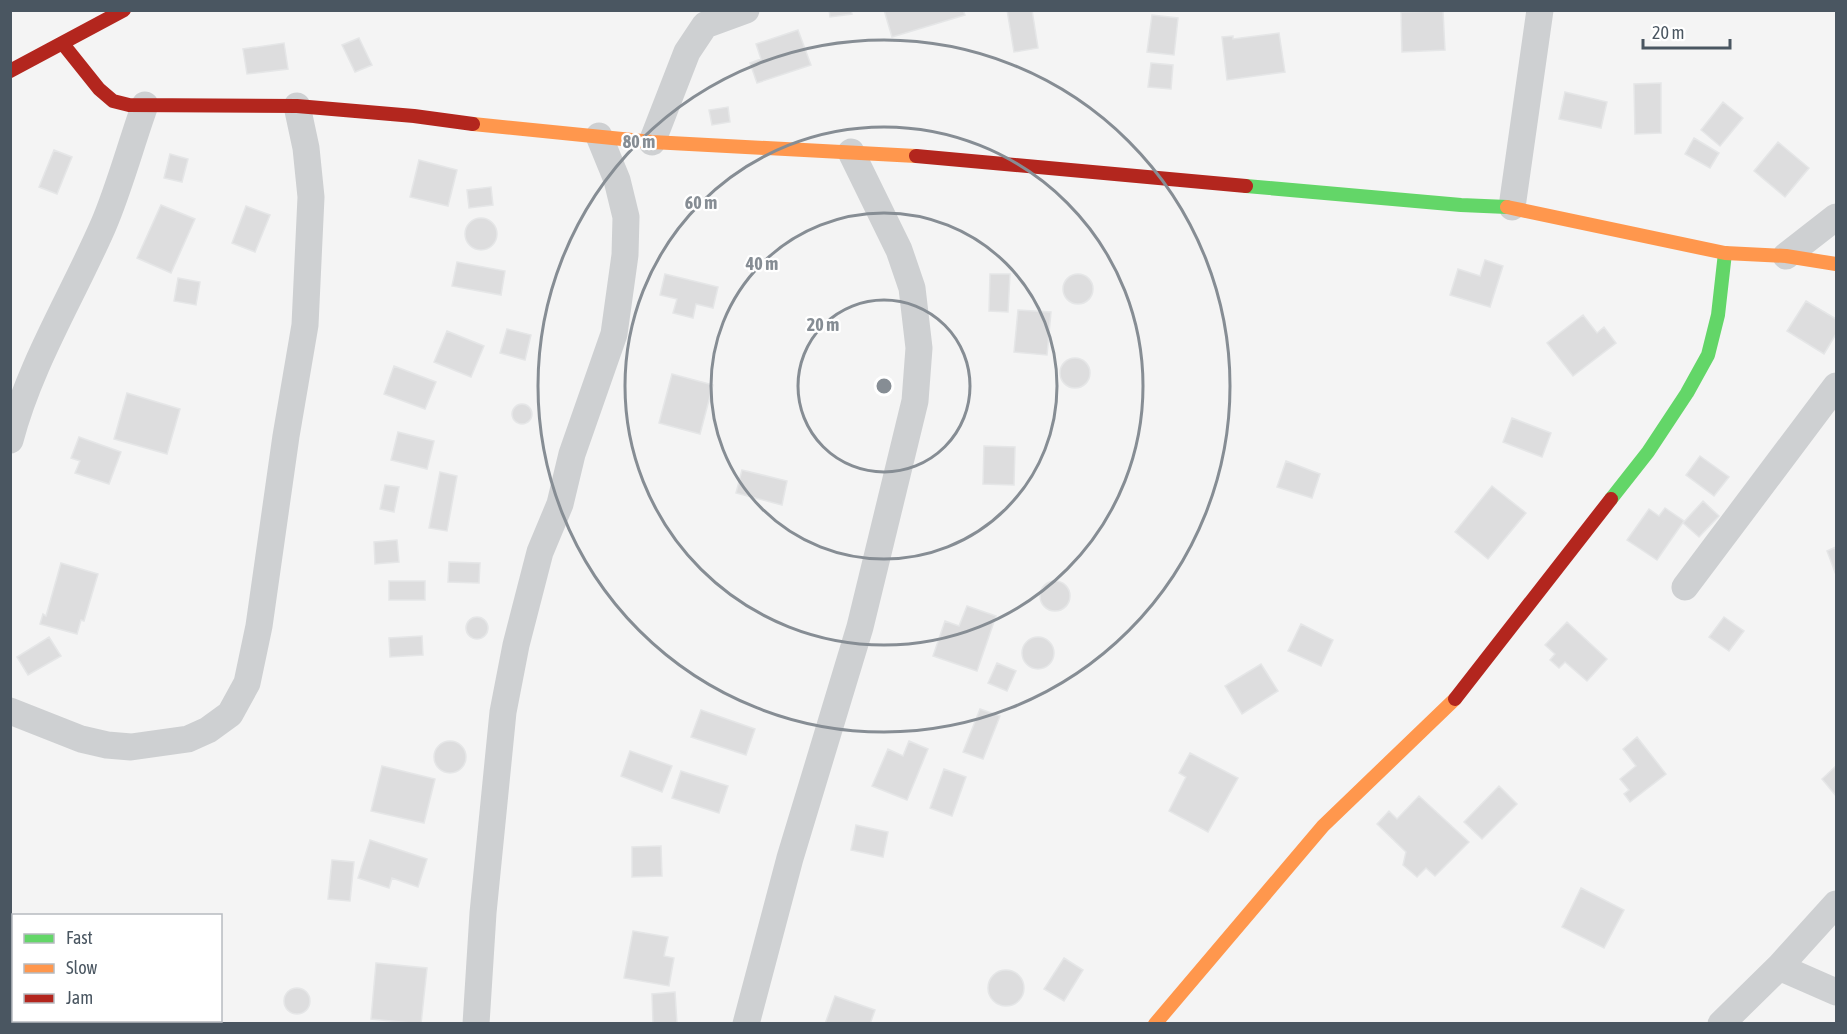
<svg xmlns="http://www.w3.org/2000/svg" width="1847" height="1034" font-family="'Asap Condensed',sans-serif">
<rect width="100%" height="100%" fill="#f4f4f4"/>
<path fill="#ddddde" stroke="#e5e6e7" stroke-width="1.5" d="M829,10H851L852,14L830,17Z
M884,10H963L965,15L892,37Z
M1007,10H1032L1038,48L1014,52Z
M1443,11L1445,50L1402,52L1401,12Z
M1152,15L1178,18L1174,55L1147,52Z
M798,30L811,65L757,83L750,63L761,59L756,44Z
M1279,33L1285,72L1227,80L1222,37L1233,36V39Z
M359,38L372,65L355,72L342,45Z
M284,43L288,69L247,74L243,49Z
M1151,63L1173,65L1171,89L1148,87Z
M1661,83V133L1635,134L1634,84Z
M1565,92L1607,102L1601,128L1559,119Z
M1723,102L1743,118L1720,146L1701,130Z
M728,107L730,122L712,125L709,110Z
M1694,138L1719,153L1710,168L1685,154Z
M1778,142L1809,168L1785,197L1754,171Z
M54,150L72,157L57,194L39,187Z
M170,154L188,159L182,182L164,178Z
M419,160L457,170L448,206L410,197Z
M491,187L493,205L469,208L467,190Z
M161,205L195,219L171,273L137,258Z
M246,206L270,215L255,252L232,243Z
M465 234a16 16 0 1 1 32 0a16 16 0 1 1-32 0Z
M1485,260L1503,266L1490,307L1450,295L1458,269L1480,276Z
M457,262L505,271L501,295L452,286Z
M1063 289a15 15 0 1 1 30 0a15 15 0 1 1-30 0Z
M665,274L718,287L713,308L696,304L693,318L673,313L677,299L660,295Z
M990,274H1010L1008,312L989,311Z
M178,278L200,282L196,305L174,301Z
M1806,301L1836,319V334L1824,354L1787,331Z
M1018,310L1051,312L1047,355L1014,352Z
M1583,315L1597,333L1604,327L1616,343L1573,376L1547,343Z
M507,329L531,335L525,360L500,353Z
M447,331L484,346L471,377L434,362Z
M1060 373a15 15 0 1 1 30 0a15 15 0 1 1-30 0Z
M394,366L436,382L425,409L384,394Z
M672,374L713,385L700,434L659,423Z
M127,393L180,409L167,454L114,439Z
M512 414a10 10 0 1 1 20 0a10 10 0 1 1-20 0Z
M1512,418L1551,433L1542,457L1503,442Z
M398,432L434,441L427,469L391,460Z
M79,437L121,452L109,484L75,473L80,461L71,458Z
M984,446L1015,447L1014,485L983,484Z
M1700,456L1729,477L1714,496L1686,475Z
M1286,461L1320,474L1312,498L1277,487Z
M742,470L787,481L782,505L736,493Z
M440,472L457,476L447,531L429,528Z
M385,485L399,487L394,512L380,509Z
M1492,486L1526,513L1488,559L1455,532Z
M1703,501L1719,516L1699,537L1683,523Z
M1665,508L1684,521L1657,560L1627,540L1649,509L1659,516Z
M397,540L399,562L375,564L374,542Z
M1836,547V575L1827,551Z
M449,562L480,563L479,583L448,582Z
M61,563L98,574L84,621L81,620L77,634L40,624L43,614L46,616Z
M1040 596a15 15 0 1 1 30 0a15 15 0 1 1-30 0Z
M389,581H425V600H389Z
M967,606L996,616L977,671L933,656L945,621L959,626Z
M466 628a11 11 0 1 1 22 0a11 11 0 1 1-22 0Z
M1724,617L1744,631L1729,651L1709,637Z
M1567,622L1607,659L1587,681L1565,662L1559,668L1550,660L1555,654L1545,645Z
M1301,624L1333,640L1321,666L1288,651Z
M422,636L423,655L390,657L389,638Z
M49,637L61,656L28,675L17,657Z
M1022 653a16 16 0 1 1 32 0a16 16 0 1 1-32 0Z
M997,663L1016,671L1007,691L988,683Z
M1261,664L1278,691L1242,714L1225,686Z
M980,709L1000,716L983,759L963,752Z
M701,710L755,729L746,755L691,737Z
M1637,737L1666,774L1630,802L1624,794L1629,790L1620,779L1636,766L1623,749Z
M434 757a16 16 0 1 1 32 0a16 16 0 1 1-32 0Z
M909,741L928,749L907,800L872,786L888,749L903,756Z
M630,751L672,766L662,792L621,776Z
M1190,753L1238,778L1208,832L1169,811L1186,777L1179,773Z
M382,766L435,779L424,823L371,811Z
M1836,766V796L1822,779Z
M944,769L966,777L952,816L930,808Z
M681,771L728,786L719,813L672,798Z
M1499,786L1517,804L1482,839L1464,822Z
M1419,796L1469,842L1435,876L1426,868L1417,877L1403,865L1406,852L1377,824L1389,811L1397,819Z
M856,825L888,832L883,857L851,850Z
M370,840L427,859L418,887L392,878L389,888L358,878Z
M661,846L662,876L632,877V847Z
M332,860L354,862L350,901L328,899Z
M1581,888L1624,910L1604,948L1562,927Z
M633,931L668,937L664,956L674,958L669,986L624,978Z
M1064,958L1083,970L1064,1001L1044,989Z
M376,963L427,968L421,1024L371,1019Z
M988 988a18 18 0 1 1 36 0a18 18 0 1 1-36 0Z
M284 1001a13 13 0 1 1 26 0a13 13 0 1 1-26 0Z
M675,992L677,1024H653L652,994Z
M835,996L875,1010L870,1024H825Z
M103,1020H141L140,1024H102Z"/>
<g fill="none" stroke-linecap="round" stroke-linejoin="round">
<path stroke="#ced0d2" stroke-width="27" d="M652,142L687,52L705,25L746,10
M1512,207L1540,10
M1786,256L1836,217
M10,440C30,364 72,297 103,226C119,189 131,144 145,105
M1685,587L1836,386
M10,711L81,739L107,745L131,747L188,739L208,730L230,714L247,683L259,626L286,436L305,325L311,197L306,148L297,106
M1779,967L1836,992
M476,1024L483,913L503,712L516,645L540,552L560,504L572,454L614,334L625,255L626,217L617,180L599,136
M746,1024L790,858L860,627L915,401L919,348L912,288L899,250L851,152
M1721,1024L1779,967L1836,904"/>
<path stroke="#63d668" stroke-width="14" d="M1246,186L1461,205L1507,207
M1611,499L1648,452L1687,393L1708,355L1718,315L1725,253"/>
<path stroke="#ff974d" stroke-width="14" d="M473,124L652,142L916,156
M1507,207L1725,253L1786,256L1836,264
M1155,1024L1323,826L1455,699"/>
<path stroke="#b3261e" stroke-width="14" d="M63,44L99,89L113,101L129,105L297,106L414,116L473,124
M10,71L124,10
M916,156L1246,186
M1455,699L1611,499"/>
</g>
<g fill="none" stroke="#868d94" stroke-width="3">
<circle cx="884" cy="386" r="86"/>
<circle cx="884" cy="386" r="173"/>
<circle cx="884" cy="386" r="259"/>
<circle cx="884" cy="386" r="346"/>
</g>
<circle cx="884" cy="386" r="9" fill="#868d94" stroke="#fff" stroke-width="3"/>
<g font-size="18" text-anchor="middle" font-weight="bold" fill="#868d94" stroke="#fff" stroke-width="4.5" stroke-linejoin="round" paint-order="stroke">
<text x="639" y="148">80 m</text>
<text x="701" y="209">60 m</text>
<text x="762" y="270">40 m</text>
<text x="823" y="331">20 m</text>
</g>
<rect width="1847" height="1034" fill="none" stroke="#4a5661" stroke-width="24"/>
<rect x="12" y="914" width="210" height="108" fill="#ffffff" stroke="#b7bbc0" stroke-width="1.5"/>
<rect x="24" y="934" width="30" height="9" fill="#63d668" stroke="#b7bbc0" stroke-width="1.5"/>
<text x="66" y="944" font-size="18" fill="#4a5661">Fast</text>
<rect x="24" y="964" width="30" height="9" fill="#ff974d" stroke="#b7bbc0" stroke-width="1.5"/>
<text x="66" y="974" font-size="18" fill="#4a5661">Slow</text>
<rect x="24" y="994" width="30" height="9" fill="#b3261e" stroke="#b7bbc0" stroke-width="1.5"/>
<text x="66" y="1004" font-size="18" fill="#4a5661">Jam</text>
<path d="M1643 39v9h87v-9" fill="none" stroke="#4a5661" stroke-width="3"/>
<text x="1652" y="39" font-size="18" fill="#4a5661" stroke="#ffffff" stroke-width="4.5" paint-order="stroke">20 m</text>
</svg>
